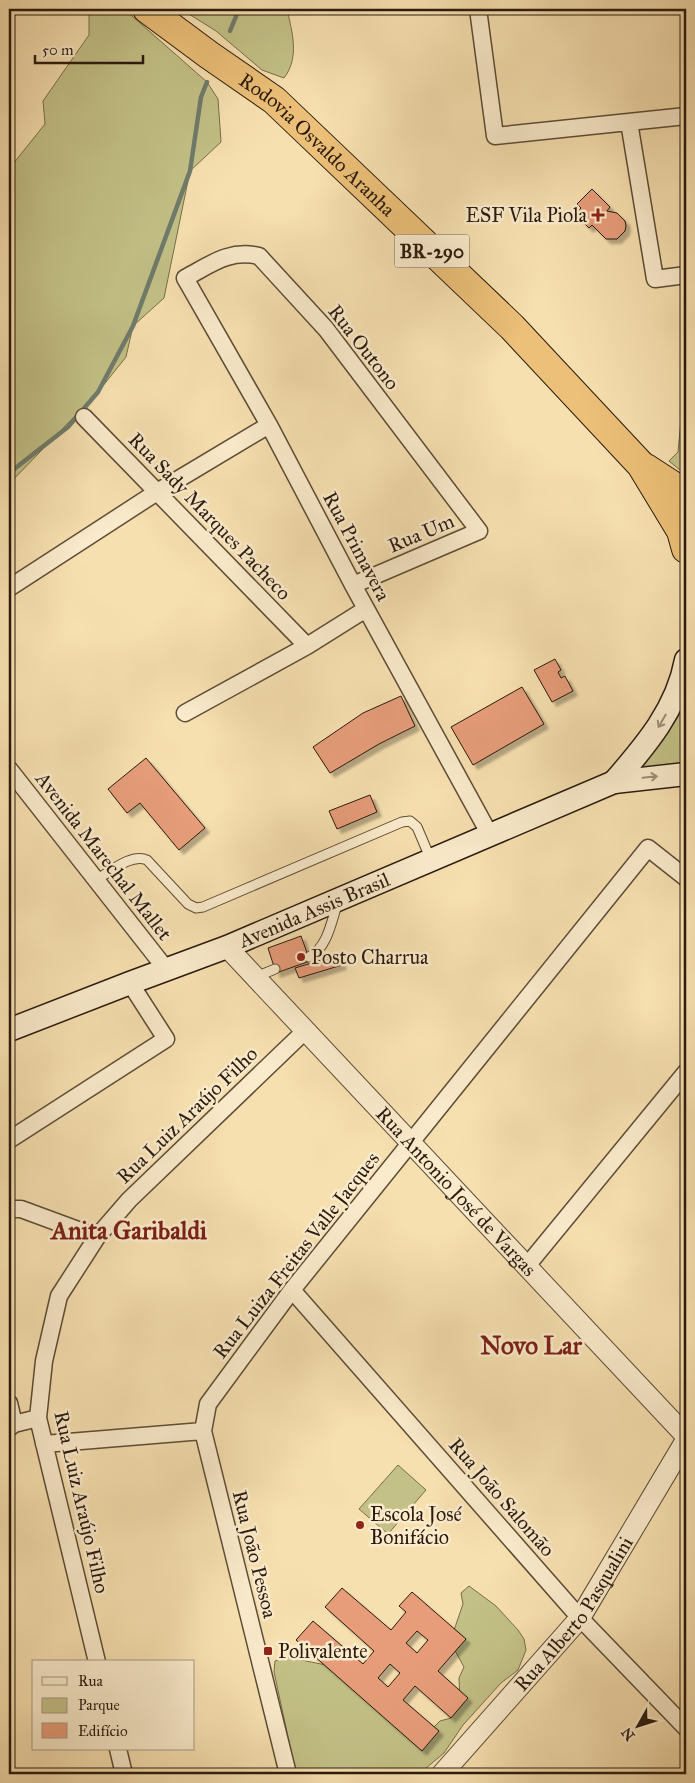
<svg xmlns="http://www.w3.org/2000/svg" width="695" height="1783" font-family="'IM FELL Great Primer',serif">
<defs>
<filter id="shadow"><feDropShadow dx="4.5" dy="4.5" stdDeviation="1" flood-color="#0004"/></filter>
</defs>
<rect width="100%" height="100%" fill="#f7e0b0"/>
<filter id="stains"><feTurbulence type="fractalNoise" baseFrequency=".004" numOctaves="4"/><feColorMatrix values="0 0 0 0 .2 0 0 0 0 .09 0 0 0 0 .02 0 0 0 .5 -.17"/></filter>
<radialGradient id="worn" r=".72"><stop offset=".6" stop-color="#630" stop-opacity="0"/><stop offset="1" stop-color="#630" stop-opacity=".3"/></radialGradient>
<path fill="#c3c187" stroke="#766e4a" d="M92,9H124L207,82L218,99L221,142L190,171L164,298L133,326L126,357L98,392L9,484V169L45,124L43,101L89,35V11Z
M181,9H287C292,32 300,57 284,78L262,70L216,31Z
M686,366V475L669,461L678,452Z
M686,699V766L629,775C654,749 669,732 686,699Z
M398,1465L426,1490L388,1534L359,1509Z
M469,1586L496,1606L518,1630L524,1639L526,1650L518,1670L501,1683L463,1725L444,1753L419,1774H296L274,1672L275,1661L286,1657L331,1666L358,1686L403,1734L424,1737L440,1721L451,1718L460,1701L459,1678L464,1667L453,1647L452,1636L463,1604L461,1593Z"/>
<g fill="none" stroke-linecap="round" stroke-linejoin="round">
<path stroke="#6f7c6c" stroke-width="4.5" d="M230,31L239,9
M9,473L68,427L98,392L133,326L190,171L201,97L207,82"/>
</g>
<path fill="#e79d7a" stroke="#2a1a0e" fill-rule="evenodd" filter="url(#shadow)" d="M592,189L610,207L607,211L617,213L625,221L626,226L625,231L617,239H606L592,225L589,228L575,214L581,208L577,204Z
M555,659L561,670L558,672L561,678L565,676L573,691L552,702L534,670Z
M522,687L544,724L473,765L451,727Z
M401,696L415,726L379,744L330,773L313,747L363,713Z
M146,758L205,828L179,850L140,803L127,813L108,789Z
M370,795L377,812L337,829L329,811Z
M301,936L310,961L276,973L268,948Z
M338,955L342,965L299,978L295,968Z
M342,1588L391,1630L406,1612L399,1606L412,1592L466,1639L438,1671L468,1698L451,1718L415,1686L403,1700L439,1731L422,1751L296,1640L313,1621L363,1664L374,1651L325,1607ZM417,1631L428,1640L417,1653L406,1643ZM390,1664L400,1673L388,1687L378,1678Z"/>
<g fill="none" stroke-linecap="round" stroke-linejoin="round">
<defs>
<path id="service" d="M96,880C110,872 131,853 147,860L188,904L196,908L203,907L402,822L410,821L417,827L431,860
M309,957C328,947 331,922 338,902
M256,977L275,969"/>
<path id="minor" d="M478,9L495,136L686,116
M629,122L655,279L686,275
M84,417L307,646
M353,585L479,531L326,329L259,256C229,249 210,265 185,278L269,425L353,585L490,835
M9,588L157,492L269,425
M185,713L307,646L366,609
M9,769L166,969
M9,1140L166,1039L130,983
M9,1209H21L97,1237
M526,1267L686,1072
M292,1290L580,1618L686,1728
M9,1403L14,1424
M9,1428L14,1424L38,1418
M44,1444L203,1431
M97,1662L38,1418L44,1361L59,1296L97,1237L129,1200L306,1030
M118,1749L124,1774
M288,1774L203,1431L208,1404L292,1290L648,848L686,878"/>
<g id="tertiary">
<path id="s1" d="M227,947L686,1436"/>
<path id="s2" d="M442,1774L580,1618L686,1440"/>
</g>
<g id="secondary">
<path d="M614,782C646,745 677,709 686,660"/>
<path id="s3" d="M9,1030L130,983L227,947L614,782L686,774"/>
</g>
<g id="trunk">
<path id="s4" d="M147,9L209,55L274,100L512,327L641,465L681,531L686,549"/>
<path d="M646,468L686,494"/>
</g>
</defs>
<use href="#service" stroke="#5d4c36" stroke-width="11"/>
<use href="#minor" stroke="#5d4c36" stroke-width="19"/>
<use href="#tertiary" stroke="#5d4c36" stroke-width="22"/>
<use href="#secondary" stroke="#2a1a0e" stroke-width="25"/>
<use href="#trunk" stroke="#2a1a0e" stroke-width="30"/>
<use href="#service" stroke="#faebcc" stroke-width="9"/>
<use href="#minor" stroke="#faebcc" stroke-width="16"/>
<use href="#tertiary" stroke="#faebcc" stroke-width="20"/>
<use href="#secondary" stroke="#faebcc" stroke-width="22"/>
<use href="#trunk" stroke="#ecc078" stroke-width="28"/>
</g>
<defs><path id="oneway-shaft" d="M-6 0H5M1.5-3L5.5 0L1.5 3" fill="none" stroke-width="1.6" stroke-linecap="round" stroke-linejoin="round" transform="scale(1.25)"/></defs>
<g stroke="#9c8d76">
<use href="#oneway-shaft" transform="translate(662 721) rotate(120)"/>
<use href="#oneway-shaft" transform="translate(650 777) rotate(-6)"/>
</g>
<g fill="#8f2418" stroke="#faebcc" stroke-width="2">
<path d="M595.5 207.5h5v5h5v5h-5v5h-5v-5h-5v-5h5z"/>
<circle cx="301" cy="957" r="5"/>
<circle cx="360" cy="1525" r="5"/>
<rect x="263" y="1646" width="10" height="10" rx="2.5"/>
</g>
<g text-anchor="middle" stroke-width="5" stroke-linejoin="round" paint-order="stroke">
<rect fill="#faebcc" stroke="#685947" stroke-width="1" x="394.5" y="234.5" width="75" height="33" rx="4"/>
<g font-size="19" font-weight="bold" fill="#2a1a0e">
<text x="432" y="258">BR-290</text>
</g>
<g font-size="20" fill="#2a1a0e" stroke="#faebcc">
<text dy="7" stroke="none"><textPath href="#s4" startOffset="218">Rodovia Osvaldo Aranha</textPath></text>
<text transform="translate(364 347) rotate(52)" y="7">Rua Outono</text>
<text transform="translate(210 516) rotate(46)" y="7">Rua Sady Marques Pacheco</text>
<text transform="translate(421 533) rotate(-23)" y="7">Rua Um</text>
<text transform="translate(357 546) rotate(62)" y="7">Rua Primavera</text>
<text transform="translate(104 856) rotate(52)" y="7">Avenida Marechal Mallet</text>
<text dy="7" stroke="none"><textPath href="#s3" startOffset="328">Avenida Assis Brasil</textPath></text>
<text transform="translate(187 1115) rotate(-44)" y="7">Rua Luiz Araújo Filho</text>
<text dy="7" stroke="none"><textPath href="#s1" startOffset="335">Rua Antonio José de Vargas</textPath></text>
<text transform="translate(296 1255) rotate(-52)" y="7">Rua Luiza Freitas Valle Jacques</text>
<text transform="translate(502 1497) rotate(49)" y="7">Rua João Salomão</text>
<text transform="translate(82 1502) rotate(77)" y="7">Rua Luiz Araújo Filho</text>
<text transform="translate(255 1554) rotate(76)" y="7">Rua João Pessoa</text>
<text dy="7" stroke="none"><textPath href="#s2" startOffset="208">Rua Alberto Pasqualini</textPath></text>
</g>
<g font-size="20" fill="#2a1a0e" stroke="#faebcc" text-anchor="start">
<text x="587" y="222" text-anchor="end">ESF Vila Piola</text>
<text x="311" y="964">Posto Charrua</text>
<text x="370" y="1521">Escola José<tspan x="370" dy="23">Bonifácio</tspan></text>
<text x="278" y="1658">Polivalente</text>
</g>
<g font-size="25" font-weight="bold" fill="#7a1f14" stroke="#faebcc">
<text x="129" y="1239">Anita Garibaldi</text>
<text x="531" y="1354">Novo Lar</text>
</g>
</g>
<rect width="695" height="1783" fill="none" stroke="#f7e0b0" stroke-width="30"/>
<rect x="10" y="10" width="675" height="1763" fill="none" stroke="#2a1a0e" stroke-width="2.5"/>
<rect x="15" y="15" width="665" height="1753" fill="none" stroke="#2a1a0e"/>
<rect x="32" y="1660" width="162" height="90" fill="#faebcc" stroke="#a79780"/>
<rect x="42" y="1677" width="25" height="8" fill="#faebcc" stroke="#a79780"/>
<text x="78" y="1686" font-size="15" fill="#2a1a0e">Rua</text>
<rect x="42" y="1698" width="25" height="15" fill="#c3c187" stroke="#a79780"/>
<text x="78" y="1710" font-size="15" fill="#2a1a0e">Parque</text>
<rect x="42" y="1723" width="25" height="15" fill="#e79d7a" stroke="#a79780"/>
<text x="78" y="1736" font-size="15" fill="#2a1a0e">Edifício</text>
<g transform="translate(638 1726) rotate(231)" stroke="#faebcc" stroke-width="4" paint-order="stroke">
<path d="M0-4L9 19L0 12L-9 19Z" fill="#2a1a0e"/>
<text y="-8" font-size="14" font-weight="bold" text-anchor="middle" fill="#2a1a0e">N</text>
</g>
<path d="M35 55v8h108v-8" fill="none" stroke="#2a1a0e" stroke-width="2.5"/>
<text x="42" y="55" font-size="15" fill="#2a1a0e" stroke="#faebcc" stroke-width="4" paint-order="stroke">50 m</text>
<rect width="100%" height="100%" filter="url(#stains)"/>
<rect width="100%" height="100%" fill="url(#worn)"/>
</svg>
